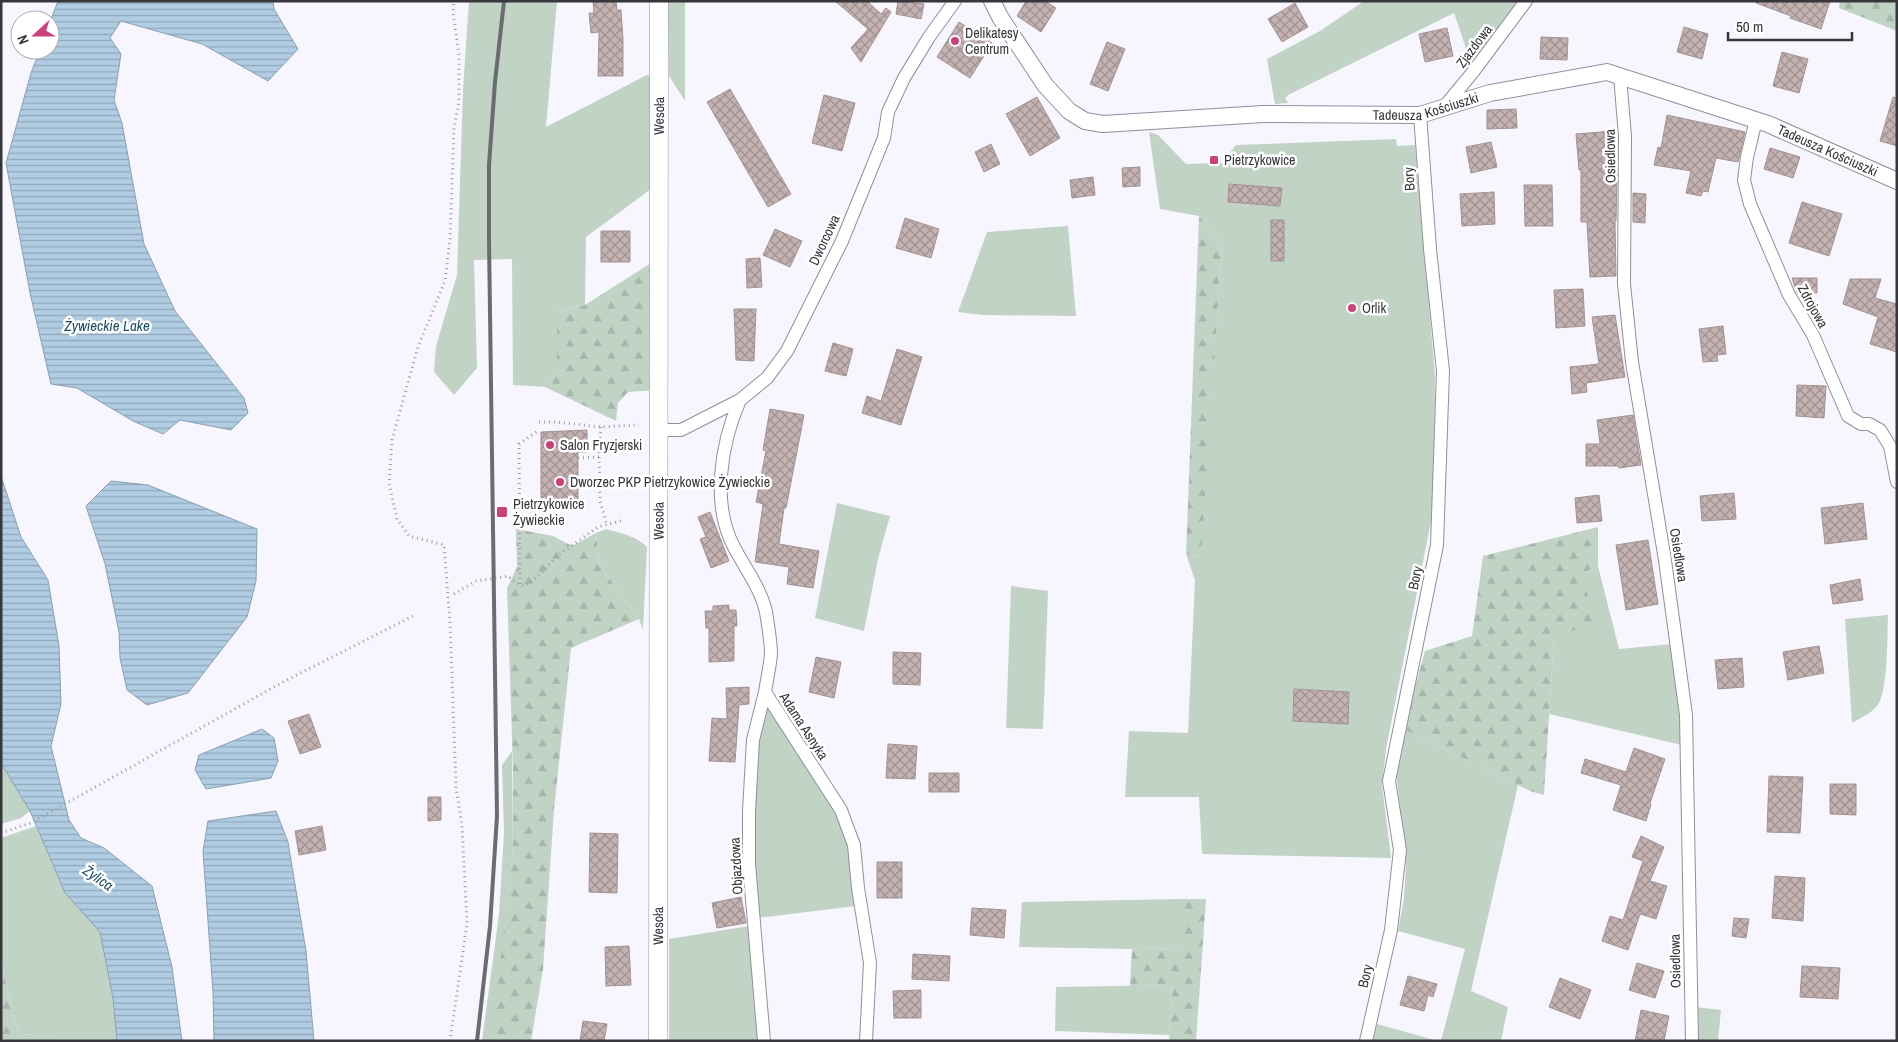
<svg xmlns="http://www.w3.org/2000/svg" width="1898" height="1042" font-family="'Archivo Narrow',sans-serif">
<defs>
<pattern id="forest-firs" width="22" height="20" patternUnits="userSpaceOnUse" patternTransform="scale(1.25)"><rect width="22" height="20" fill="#c0d3c5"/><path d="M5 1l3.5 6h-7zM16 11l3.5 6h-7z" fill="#a6b6aa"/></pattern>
<pattern id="water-rules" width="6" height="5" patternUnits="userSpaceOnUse" patternTransform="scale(1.25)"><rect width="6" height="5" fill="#b0cde3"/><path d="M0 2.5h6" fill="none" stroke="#90a7b9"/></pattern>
<pattern id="building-cross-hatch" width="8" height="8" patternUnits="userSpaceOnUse" patternTransform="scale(1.25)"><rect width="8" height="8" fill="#c3b2b1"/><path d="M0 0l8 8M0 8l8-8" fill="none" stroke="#9f9291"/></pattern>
</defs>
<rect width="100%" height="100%" fill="#f7f6ff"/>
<path fill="#c0d3c5" d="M469,1H557L546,127L647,75L659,78V183L586,237L585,305L557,312V367L545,387L513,385L512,259L474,260L477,368L454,395L434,372L436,346L457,275L463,90Z
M668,1H685V101L669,76Z
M1364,1H1520L1472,66L1454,13L1288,95L1285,99L1289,103L1275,104L1267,59L1320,31Z
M1149,132L1158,135L1186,164L1222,163L1236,145L1396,139L1397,146L1415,145L1435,375L1434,506L1386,749L1382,785L1391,858L1202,854L1199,797H1125L1129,731L1188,733L1195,580L1186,554L1200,556L1222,245L1199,216L1160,209Z
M1068,226L1076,316L982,315L958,312L987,232Z
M837,503L890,516L878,559L864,631L815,618Z
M606,529C621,533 636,536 647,547L643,630L639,619L600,566L596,533Z
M1598,566L1619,649L1672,644L1682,745L1549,714L1554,638L1583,573Z
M1011,586L1048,591L1043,729L1006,728Z
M1888,615C1887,639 1888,680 1880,701C1875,712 1862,717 1852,723L1845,619Z
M768,710L773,712L835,807L847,844L856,906L757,918L753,863L757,765L761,722L764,713Z
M1403,729L1518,785L1471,991L1508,1007L1501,1041H1441L1465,949L1398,931L1404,898L1406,865L1396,771Z
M512,751L513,850L494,1023L491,1041H482L499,914L504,833L502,765Z
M1,763L30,811L21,818L1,824Z
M36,826L65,893L100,932L113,998L117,1041H63L55,1036L18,1034L1,961V838Z
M1182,899V948L1132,949L1019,947L1022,902Z
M749,926L762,1041H669V939Z
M1173,985L1169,1035L1055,1031L1056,987Z
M1695,1007L1721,1010L1718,1041H1698Z
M1377,1024L1438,1041H1373Z"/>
<path fill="url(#forest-firs)" d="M1840,1H1897V31L1839,8Z
M1199,216L1222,245L1201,556L1186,554Z
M659,258L658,390L628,392L618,403L616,421L545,387L557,367V312L585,305Z
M1598,527V566L1583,573L1593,623L1554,638L1544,795L1530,791L1403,729L1425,651L1472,636L1483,556Z
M516,529L553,536L572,546L596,533L600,566L639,619L571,648L554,810L543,969L531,1041H491L513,850V769L507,588L517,567Z
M1182,899H1206L1196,1041H1170L1169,1035L1173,985L1130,986L1132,949L1182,948Z
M1,961L18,1034L55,1036L63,1041H1Z"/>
<path fill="url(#water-rules)" stroke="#8ba0b1" d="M58,1H273L274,9L298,49L268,81L202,44L121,21L110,38L121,54L114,100L122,123L144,244L175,311L244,398L248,413L231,430L180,420L163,434L133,421L77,388L51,384L30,293L6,163L31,73L40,50H50V22Z
M1,476L21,537L48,580L59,646L61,704L51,746L69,820L81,838L104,848L152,886L172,967L182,1041H117L113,998L100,932L65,893L30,811L1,763Z
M111,481L148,485L257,529L256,581L247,617L188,693L147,705L127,690L120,658L119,632L105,564L86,506Z
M262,729L274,738L278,761L271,778L206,789L195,770L199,755Z
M276,811L288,842L306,951L314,1041H214L213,992L203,851L208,821Z"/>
<path fill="url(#building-cross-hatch)" stroke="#a39391" d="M593,1H616L617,10H621L623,40V76H598L599,32L591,33L589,13H594Z
M835,1H867L881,14L886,8L891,12L861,62L851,48L868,29Z
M898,1L924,4L921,19L896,14Z
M1026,1H1045L1056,8L1041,32L1017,16Z
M1756,1H1830L1821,29L1790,18L1791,16L1756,3Z
M1295,3L1308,27L1282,42L1268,19Z
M959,22L992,43L970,78L937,57Z
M1684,27L1708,34L1702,59L1677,52Z
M1447,28L1453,56L1425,62L1419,34Z
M1541,37L1568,38L1567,60L1540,59Z
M1107,42L1125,49L1108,91L1090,84Z
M1782,52L1808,59L1799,93L1773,86Z
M730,89L791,194L768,207L707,102Z
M824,95L855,103L842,151L812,143Z
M1037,97L1060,138L1030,156L1006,114Z
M1893,97L1897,98V146L1880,141Z
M1516,109L1517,128L1487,129V110Z
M1667,115L1745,132L1738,162L1716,158L1708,192L1703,191L1701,196L1686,193L1691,171L1654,165L1658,147L1661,148Z
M1613,131L1617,173L1616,221H1615L1616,276L1590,277L1587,222H1581V170H1579L1576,134Z
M1491,142L1497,167L1471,173L1466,147Z
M991,144L1000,164L984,172L975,152Z
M1770,148L1800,157L1793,178L1764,169Z
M1140,167V186L1123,187L1122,168Z
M1093,177L1095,195L1072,198L1070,180Z
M1229,184L1282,188L1280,206L1228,202Z
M1524,185H1552L1553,226H1525Z
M1494,192L1495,224L1462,226L1460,194Z
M1633,193L1646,194L1645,223L1633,222Z
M1802,202L1842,214L1829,256L1789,243Z
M905,218L939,229L931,258L896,248Z
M1271,220H1284V261H1271Z
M775,229L802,241L790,267L763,255Z
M601,231H630V262H601Z
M760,258L762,287L747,288L746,259Z
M1792,278H1817V293H1797Z
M1850,279H1881L1875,298L1897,304V352L1870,344L1878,317L1843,304Z
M1583,289L1585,326L1556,328L1554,290Z
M734,309H756L754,361L736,360Z
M1615,315L1625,377L1586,383L1587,392L1572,394L1570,367L1599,364L1592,317Z
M1723,326L1726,354L1717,355L1718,361L1703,362L1699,329Z
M833,343L853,349L846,376L825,371Z
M897,349L922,357L901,425L862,413L867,396L881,401Z
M1797,385L1826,386L1824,418L1796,416Z
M770,409L804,415L786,508H784L779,544L819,551L813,588L787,584L789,567L755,562L763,504L756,502L766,451L763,450Z
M1633,415L1641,465L1619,468L1618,466H1586V444H1600L1597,420Z
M587,430V452H578V503L541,505V432Z
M1734,493L1736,519L1702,521L1700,496Z
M1599,495L1602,521L1577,523L1575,498Z
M1863,503L1867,539L1825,544L1821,508Z
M710,512L729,561L711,568L700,539L706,537L698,517Z
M1648,540L1658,604L1626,610L1616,545Z
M1860,579L1863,600L1833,604L1830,585Z
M729,605V610H736L737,626H734V661L709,662V628H706L705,611H713V606Z
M1819,646L1824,673L1788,680L1783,652Z
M893,652L921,653L920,685L893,684Z
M816,657L841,662L834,698L809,692Z
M1742,658L1744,687L1718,689L1715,660Z
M749,687V704L739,705L735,762L709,761L712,718L727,719L726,688Z
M1294,689L1349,692L1348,724L1293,721Z
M309,714L321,747L300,754L288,721Z
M888,744L917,746L915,779L886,778Z
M1634,748L1665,759L1650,803L1651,804L1646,821L1613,810L1621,785L1581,773L1585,759L1626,772Z
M929,773H959V792H929Z
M1769,776L1803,777L1800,833L1767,832Z
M1830,784H1856V815L1830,814Z
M428,797H441V820L428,821Z
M322,826L326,850L299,855L295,831Z
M590,833L618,834L617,893L589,892Z
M1641,836L1664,847L1650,881L1667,886L1656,919L1640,914L1628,950L1602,941L1610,916L1623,920L1643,861L1632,857Z
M877,862H902V898H877Z
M1775,876L1805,878L1803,921L1772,918Z
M741,897L746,923L717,928L712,903Z
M972,908L1006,910L1004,938L970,935Z
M1734,918L1749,919L1746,938L1732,936Z
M629,946L631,985L606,986L605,947Z
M913,954L950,956L949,981L912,979Z
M1637,963L1664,971L1655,998L1629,990Z
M1802,966L1840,968L1838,999L1800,997Z
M1408,976L1437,984L1433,997L1428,995L1424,1011L1400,1005Z
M1560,978L1591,990L1580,1019L1549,1007Z
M921,990V1018H894L893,991Z
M1641,1010L1669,1016L1664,1041H1635Z
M583,1021L607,1024L604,1041H580Z"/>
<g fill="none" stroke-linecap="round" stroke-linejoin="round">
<defs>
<path id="minor" d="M1620,76L1625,136L1624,284L1632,362L1665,560L1686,715L1692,1041
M1444,107L1473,72L1526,1
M1756,120L1747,157L1744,180L1750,204L1789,295L1813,335L1848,416L1861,424H1869L1880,430L1890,446L1897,482
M740,400C721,443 711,504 734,547C745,568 761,589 766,612C768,625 771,641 771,654C770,666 767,679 765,692L841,810L854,845L858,888L870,963L866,1041
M658,430H681L740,400L767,378L787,351L842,241L884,138L888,112L904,78L929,37L955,1
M764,1041L749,864V811L753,740L765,692
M1366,1041L1391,930L1400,850L1389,781L1437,545L1443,371L1430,249L1420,115"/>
<g id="tertiary">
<path id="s1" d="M992,1L1000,17L1045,85L1069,111L1085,121L1103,124L1263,114L1420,115L1490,93L1607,72L1768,124L1897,181"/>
</g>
<g id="secondary">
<path id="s2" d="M658,1041L659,1"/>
</g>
</defs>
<use href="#minor" stroke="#918f9d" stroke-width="14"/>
<use href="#tertiary" stroke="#918f9d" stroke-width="18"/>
<use href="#secondary" stroke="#918f9d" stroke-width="19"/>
<path stroke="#9c9ca3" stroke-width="3" stroke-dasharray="1 4" stroke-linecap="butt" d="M539,422H556L601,427L639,425
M601,427L599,448L600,501L607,525
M578,458L599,457
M520,584L519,444L539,430
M454,594L476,581L508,576L516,583L525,586L541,573L557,556L598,527L621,521
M1,833L31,823L283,682L415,615
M450,1041L467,923L462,826L456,787L450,622L444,545L409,536L397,519L389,483L392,440L418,347L445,281L450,239L454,128L459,101V55L453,13L454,1"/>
<use href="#minor" stroke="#fff" stroke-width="12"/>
<use href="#tertiary" stroke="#fff" stroke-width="16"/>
<use href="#secondary" stroke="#fff" stroke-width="18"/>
<path stroke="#6b6b71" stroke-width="4" d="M477,1041L490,926L497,816L489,240V165L495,82L504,1"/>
</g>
<g fill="#ca417a" stroke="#fff" stroke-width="2">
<circle cx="955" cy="41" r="5"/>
<rect x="1209" y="155" width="10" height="10" rx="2.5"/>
<circle cx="1352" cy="308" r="5"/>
<circle cx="550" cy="445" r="5"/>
<circle cx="560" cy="482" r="5"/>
<rect x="496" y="506" width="12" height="12" rx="2.5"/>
</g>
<g text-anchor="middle" stroke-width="5" stroke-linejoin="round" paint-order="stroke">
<g font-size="14" fill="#36363b" stroke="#fff" text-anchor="start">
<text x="965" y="38">Delikatesy<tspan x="965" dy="16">Centrum</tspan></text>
<text x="1224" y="165">Pietrzykowice</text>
<text x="1362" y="313">Orlik</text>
<text x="560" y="450">Salon Fryzjerski</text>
<text x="570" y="487">Dworzec PKP Pietrzykowice Żywieckie</text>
<text x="513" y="509">Pietrzykowice<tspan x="513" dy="16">Żywieckie</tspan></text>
</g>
<g font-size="14" fill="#36363b" stroke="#fff">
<text transform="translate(1474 46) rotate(-53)" y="5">Zjazdowa</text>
<text dy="5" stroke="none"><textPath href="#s1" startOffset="496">Tadeusza Kościuszki</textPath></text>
<text dy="5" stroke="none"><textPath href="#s2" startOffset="925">Wesoła</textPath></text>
<text dy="5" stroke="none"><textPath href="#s1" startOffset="916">Tadeusza Kościuszki</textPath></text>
<text transform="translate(1610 156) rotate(-91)" y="5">Osiedlowa</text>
<text transform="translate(1409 179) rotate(-94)" y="5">Bory</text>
<text transform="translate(824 240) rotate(-65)" y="5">Dworcowa</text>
<text transform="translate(1813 306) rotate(61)" y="5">Zdrojowa</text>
<text dy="5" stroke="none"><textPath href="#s2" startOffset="520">Wesoła</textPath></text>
<text transform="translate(1679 555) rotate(81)" y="5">Osiedlowa</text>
<text transform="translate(1415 578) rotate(-78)" y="5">Bory</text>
<text transform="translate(804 726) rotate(57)" y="5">Adama Asnyka</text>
<text transform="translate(736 866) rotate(-93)" y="5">Objazdowa</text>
<text dy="5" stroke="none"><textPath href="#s2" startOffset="115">Wesoła</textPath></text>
<text transform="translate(1675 961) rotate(-91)" y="5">Osiedlowa</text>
<text transform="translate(1365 976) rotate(-77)" y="5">Bory</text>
</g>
<g font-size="15" font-style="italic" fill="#1c4c6b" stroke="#fff">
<text x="107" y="331">Żywieckie Lake</text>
<text transform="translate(98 878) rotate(35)" y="5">Żylica</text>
</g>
</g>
<rect width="1898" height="1042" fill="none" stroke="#36363b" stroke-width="5"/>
<g transform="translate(35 35) rotate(249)"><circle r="24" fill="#ffffff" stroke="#afafb1"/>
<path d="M0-4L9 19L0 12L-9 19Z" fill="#ca417a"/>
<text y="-8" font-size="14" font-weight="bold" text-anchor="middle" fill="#36363b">N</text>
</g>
<path d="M1728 32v8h124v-8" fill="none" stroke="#36363b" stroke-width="2.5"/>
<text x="1736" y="32" font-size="15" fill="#36363b" stroke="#ffffff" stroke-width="4" paint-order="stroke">50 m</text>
</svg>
